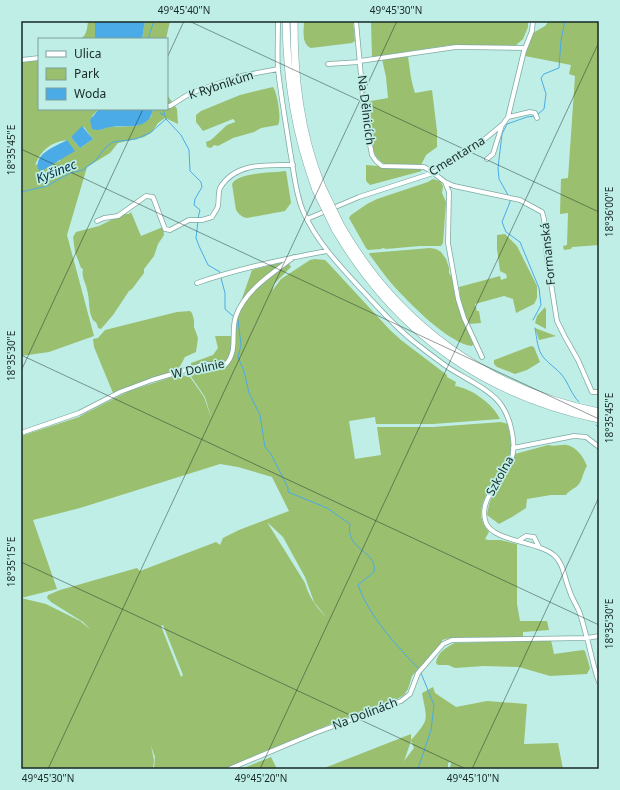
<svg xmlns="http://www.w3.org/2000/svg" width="620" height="790" font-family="'Noto Sans',sans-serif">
<rect width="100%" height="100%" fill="#bfeee6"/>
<path fill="#9abf6f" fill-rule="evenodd" d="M88,21H95V39H80C87,35 87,29 88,21Z
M145,21H170L166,39H142Z
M304,21H353L355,41L352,43L311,48C301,44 304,30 304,21Z
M371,21H528V27L523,39L515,46L451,45L372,57Z
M549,21H599V245L572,247L571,249L564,250L563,246L567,245L568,213L560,214L561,179L568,178L575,76L569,74L571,65L525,56L533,33L545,26Z
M404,56L408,57C410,70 411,81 415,93L432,90L437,131V147L426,155L421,165H387C367,158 367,121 365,102L388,98L386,77L382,59Z
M39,60V109H99L92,116L99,130L109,127L136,126L151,117L153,109H167V95L177,109L178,124L165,118L158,123L152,132L144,137L118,143L110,153L87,167L67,235L94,336L49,352L21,356V62ZM84,127L93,139L80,148L71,137ZM67,140L60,161L38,168V164L35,165C41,150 51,142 67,140Z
M273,87C277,92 282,119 278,125L261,128L254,132L233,138L218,146L214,145L211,148L207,147L206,142L211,140L227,125L235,122V121L233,119L203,131L196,122V115L201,111L240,95Z
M366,165L378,166L392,169H420L422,171L370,185L366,181Z
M286,171L291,203L285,211L247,218L243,217L239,214L236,210L232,184C239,172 272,173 286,171Z
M433,179L440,181L443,186L442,193L446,202L443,243L441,246H420L386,249L383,248L381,249L368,250L366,248L349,218L351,215L367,204L377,199L428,182Z
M131,212L141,236L163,227L164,235L158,244L154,256L144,269V273L132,289L129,291L113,315L101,329L98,328C96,319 94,323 92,318C88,309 90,299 87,290C86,283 81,277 83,269L81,268L75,252L73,237L76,232L99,226L123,214H129Z
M505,234L517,246L537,286V298L534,304L516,313L513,299L504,296L475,304L477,311H479L481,323L469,324L461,305L459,287L500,276L501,280L507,278L506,274L500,271L497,249V235Z
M430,248L436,249L441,252L446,259L449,268V273L453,279L459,309L474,343L472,346C449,344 407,301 392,284C384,275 377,264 369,254L370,253Z
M315,259L325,260L329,264L390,330L401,340L447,375V377L456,382L455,386C471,388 493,404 500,419L433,424H376L375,417L349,421L355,459L381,455L377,427H433L501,422L508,424C509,434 513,445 510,454C503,478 465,506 489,532L485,539L488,540H500L517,544V604L520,621H547L549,630L523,632V638H450L442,640V643L412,676L408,689L404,695L392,702L340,720L224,769H154L155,757L151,746L154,760L153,769H21V598L46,604L80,621L91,630L83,622L51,602L47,598L48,595L60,590L137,568L140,571L216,542L220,545L223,538L239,530L289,511L272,477L238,467L220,464L80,508L33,520L57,589L21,598V436L79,417L86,413L129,391L172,377L182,375L190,377L204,397L212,420L205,397L190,375L191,363L213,355L218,348L215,336H233L239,307L252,270L287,261L291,267L274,284L272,291L281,279L310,260ZM267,522L283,537L305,577L314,602L326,617C316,607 309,597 305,583ZM163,625L183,675L181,677L161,626Z
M545,307V309L546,308V329L535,323L537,316Z
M190,311L192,313L194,320V327L198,338L196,352L185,357L178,370L113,393L94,347L93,339L98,338L105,330L177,312Z
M535,328L556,336L539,340Z
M531,346L534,347L540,362L527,370L515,374L497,367L494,364V360L497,359Z
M548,445C555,447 561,444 567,445C577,447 584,458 587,466C583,472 583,478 579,484C575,489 569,490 566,495H551L527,499L526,508L512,517L499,524L487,515C490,489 507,476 515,454Z
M551,640L554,654L583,650L585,651L590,668L587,674L550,676L519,667L484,666L455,668L448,665H438L436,663C437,653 446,647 455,643Z
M433,687L435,693L456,707L487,701L526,704H527L524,744L558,743L563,769H450L451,762L448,763V769H322L411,734V740C430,719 427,720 422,693ZM411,741L414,748L404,761Z
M271,757L277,769H241Z"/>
<path fill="#4aabe6" d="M95,21H145L142,39H95Z
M99,109H153V110C151,117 149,121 142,124C132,128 120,125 110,127C104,128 99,132 92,129L90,120Z
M82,126L93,139L80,148L71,137Z
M67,140L75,151L40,172C30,155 56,146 67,140Z"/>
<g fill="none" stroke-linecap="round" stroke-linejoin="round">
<path stroke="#4aabe6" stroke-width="1" d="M148,39L154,21
M160,113L164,115
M538,114L544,109L546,94L541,78L544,74L559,68L561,40L565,21
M166,119L181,135L189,150L190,171L201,182L202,187L195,199L194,205L200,210L198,218
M21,192L47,186L70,173L83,170L95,161L106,147L113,142L136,139L150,133L166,119L163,109
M508,195L499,179L498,168L502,134L507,124L527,117L535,116
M510,200V202L502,222L506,232L520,242L539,288L541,305L533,320
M198,221L196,238L199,246L208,265L220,272V274
M221,278L225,293V309L234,317
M237,319L238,320L241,345L238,357L244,371L249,393L260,415L265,447L271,454L288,488V492L327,508L350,524C345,551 378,550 374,572L358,585C370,618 396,645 420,670
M535,328C537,338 537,350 544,358C549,364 557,369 562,375C569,384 571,394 579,402
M596,425L599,428
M418,769L431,730L434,705L421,673"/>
<defs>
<path id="minor" d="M278,21C278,37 277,54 278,70C281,97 286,124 290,151C294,171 295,192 303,211C316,241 339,265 361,289C378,307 394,326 413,341C424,350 435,358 446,366C463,378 491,389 502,406C511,420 517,445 511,461C503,481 477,499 486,523C494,542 539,541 555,556C564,565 564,577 569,589C571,597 576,604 579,611C582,619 584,627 586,635C591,651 593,667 599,682
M356,21L365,120L372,155L376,161L382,166L424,167L431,171L445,182L449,192L448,243L458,299L464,318L482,357
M21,60L39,58
M360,61L456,47L525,48
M328,64L360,62
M167,106H170L189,94L202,89L241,76L278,69
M508,117L530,112L535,113L537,118
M487,159L493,154L502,125
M445,182L454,186L520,200L542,212L544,219L547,258L557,321L565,337L578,360L592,392H599
M307,219L359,197L433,173L474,148L503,124L508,117L524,51L532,31L533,21
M97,221L104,218L118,216L146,196L153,197L165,229L170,230L189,220H202L212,217C214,213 217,210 218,206C219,200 218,193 220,188C235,162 268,165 293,165
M197,283C240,268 283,259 327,251
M21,433L79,413L120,392L152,380L206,364L225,365C239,352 230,332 236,316C245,290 273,273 294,257
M513,448L574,436L586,437L599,447
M518,541L526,536L534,537L539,547
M229,769L315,733L401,701L410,694L418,673L443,644L452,640L587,638L599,636"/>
<path id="trunk" d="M286,21C287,81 295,133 316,190
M294,21C294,78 300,133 322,187
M341,226C397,324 488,390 599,412
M335,229C395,331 482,395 599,419"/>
</defs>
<use href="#minor" stroke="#7daaa3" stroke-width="5.5"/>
<use href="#trunk" stroke="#7daaa3" stroke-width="8"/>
<use href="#minor" stroke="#fff" stroke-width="4"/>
<use href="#trunk" stroke="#fff" stroke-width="7"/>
<defs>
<path id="trunk-bridge" d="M322,187L341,226
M316,190L335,229"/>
</defs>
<use href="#trunk-bridge" stroke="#7daaa3" stroke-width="8" stroke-linecap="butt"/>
<use href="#trunk-bridge" stroke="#fff" stroke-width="7"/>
</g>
<path fill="none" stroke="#172926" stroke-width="1" stroke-opacity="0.45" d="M189,21L599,212M167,58L184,21M21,149L599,419M21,355L599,625M21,371L143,109M21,562L466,769M21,768L23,769M48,769L397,21M260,769L599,42M472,769L599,497"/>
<g text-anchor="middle" stroke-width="3.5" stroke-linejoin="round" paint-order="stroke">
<g font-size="12" fill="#172926" stroke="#bfeee6">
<text transform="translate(221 85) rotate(-18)" y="4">K Rybníkům</text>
<text transform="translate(366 110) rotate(83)" y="4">Na Dělnicích</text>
<text transform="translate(457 156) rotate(-32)" y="4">Cmentarna</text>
<text transform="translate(548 254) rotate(-96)" y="4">Formanská</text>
<text transform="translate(198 369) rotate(-12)" y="4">W Dolinie</text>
<text transform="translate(500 476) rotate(-61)" y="4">Szkolna</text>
<text transform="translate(365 714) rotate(-21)" y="4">Na Dolinách</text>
</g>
<g font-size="13" font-style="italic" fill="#022d45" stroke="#bfeee6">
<text transform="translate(56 171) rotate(-22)" y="5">Kyšinec</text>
</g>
</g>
<rect width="620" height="790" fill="none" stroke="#bfeee6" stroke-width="44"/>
<rect x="38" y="38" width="130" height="72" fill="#bfeee6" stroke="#7c9f99"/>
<rect x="46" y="51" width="20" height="6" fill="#ffffff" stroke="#7c9f99"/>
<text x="74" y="58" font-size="12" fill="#172926">Ulica</text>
<rect x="46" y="68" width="20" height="12" fill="#9abf6f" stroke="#7c9f99"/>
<text x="74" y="78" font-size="12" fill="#172926">Park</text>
<rect x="46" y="88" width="20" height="12" fill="#4aabe6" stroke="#7c9f99"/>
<text x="74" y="98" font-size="12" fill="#172926">Woda</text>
<rect x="22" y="22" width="576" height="746" fill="none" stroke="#172926" stroke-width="1.5"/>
<g font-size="10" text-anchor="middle" fill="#172926">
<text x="184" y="14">49°45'40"N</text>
<text x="396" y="14">49°45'30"N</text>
<text transform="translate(11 150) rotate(-90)" y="4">18°35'45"E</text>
<text transform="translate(609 212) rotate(-90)" y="4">18°36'00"E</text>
<text transform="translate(11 356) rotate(-90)" y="4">18°35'30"E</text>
<text transform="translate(609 418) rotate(-90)" y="4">18°35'45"E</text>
<text transform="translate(11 562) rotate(-90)" y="4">18°35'15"E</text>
<text transform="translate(609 624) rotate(-90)" y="4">18°35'30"E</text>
<text x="48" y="782">49°45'30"N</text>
<text x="261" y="782">49°45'20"N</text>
<text x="473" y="782">49°45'10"N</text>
</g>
</svg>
